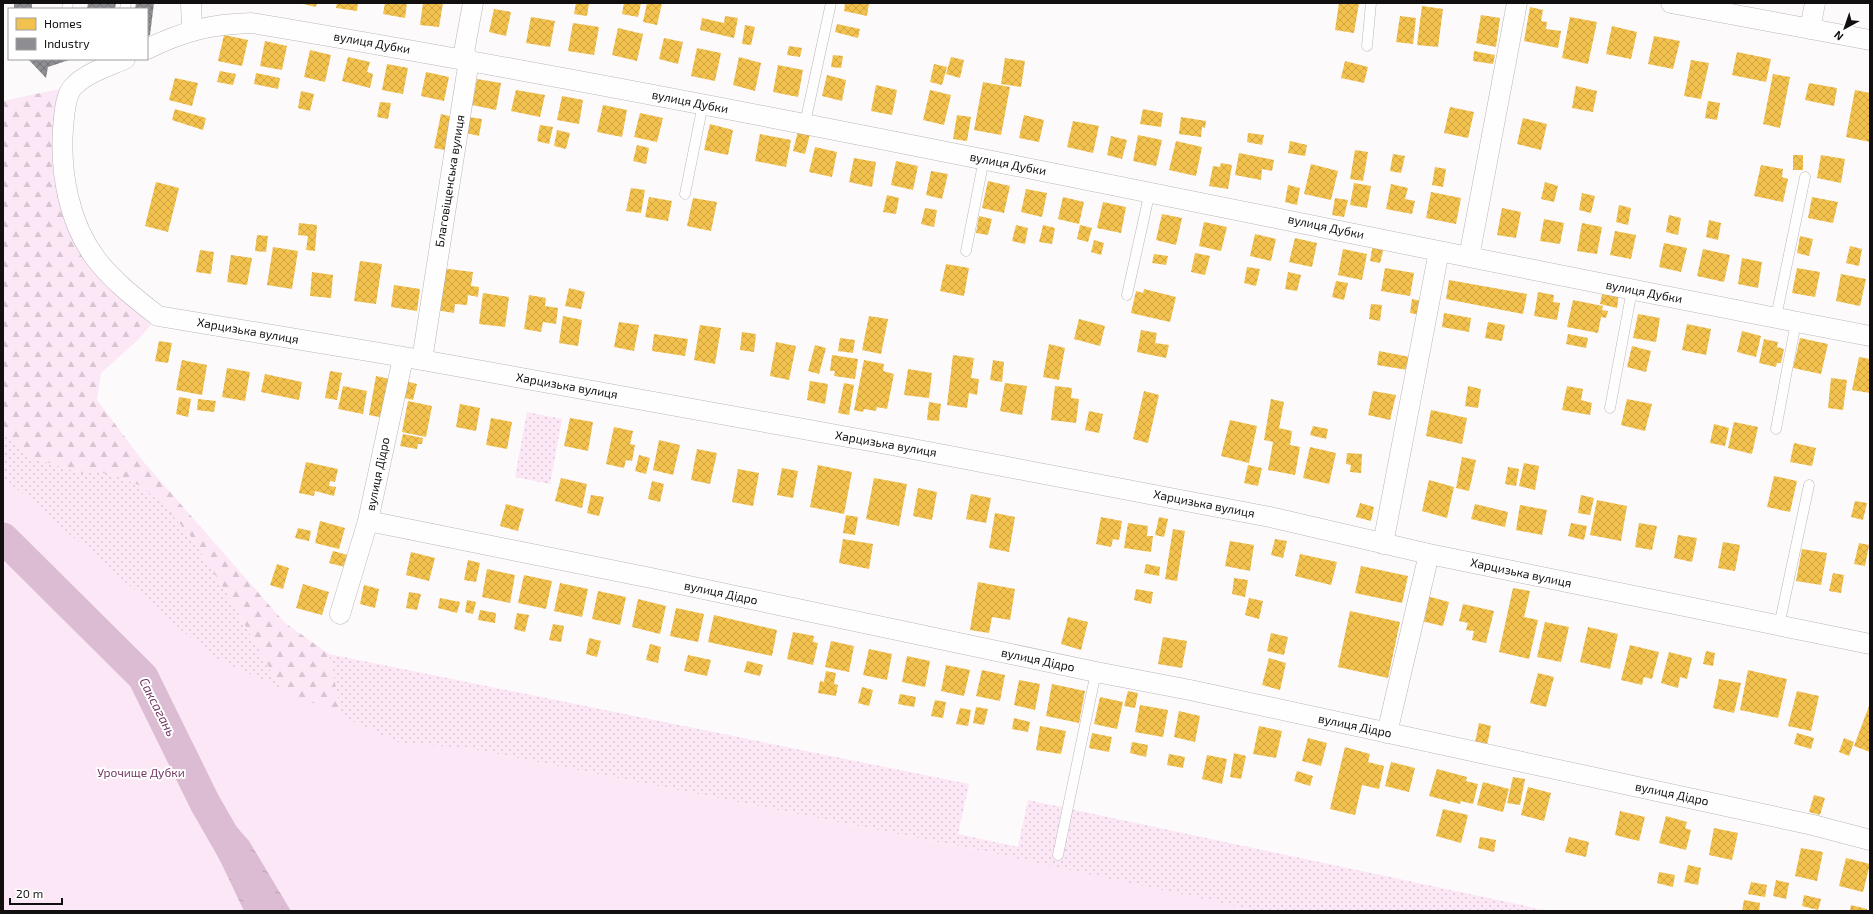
<svg xmlns="http://www.w3.org/2000/svg" width="1873" height="914" font-family="'Exo 2',sans-serif">
<defs>
<pattern id="grass-dots" width="8" height="8" patternUnits="userSpaceOnUse"><rect width="8" height="8" fill="#fce7f6"/><path d="M2 2h.1M6 6h.1" fill="none" stroke="#d7c5d2" stroke-width="1.8" stroke-linecap="round"/></pattern>
<pattern id="forest-firs" width="22" height="20" patternUnits="userSpaceOnUse"><rect width="22" height="20" fill="#fce7f6"/><path d="M5 1l3.5 6h-7zM16 11l3.5 6h-7z" fill="#d7c5d2"/></pattern>
<pattern id="water-ripples" width="26" height="14" patternUnits="userSpaceOnUse"><rect width="26" height="14" fill="#dcbcd2"/><path d="M2 4q2-2 4 0t4 0M15 11q2-2 4 0t4 0" fill="none" stroke="#bca0b3"/></pattern>
<pattern id="homes-cross-hatch" width="8" height="8" patternUnits="userSpaceOnUse"><rect width="8" height="8" fill="#f2c14e"/><path d="M0 0l8 8M0 8l8-8" fill="none" stroke="#cea543"/></pattern>
<pattern id="industry-cross-hatch" width="8" height="8" patternUnits="userSpaceOnUse"><rect width="8" height="8" fill="#8d8d92"/><path d="M0 0l8 8M0 8l8-8" fill="none" stroke="#727276"/></pattern>
</defs>
<rect width="100%" height="100%" fill="#fdfafc"/>
<path fill="url(#grass-dots)" d="M527,412L562,419L550,484L515,477Z
M3,434L33,458L82,473H109L141,486L164,506L190,535L228,595L291,706L3,644Z
M329,654L969,784L958,834L1018,847L1028,800L1549,911H1198L997,854L465,748L354,775Z"/>
<path fill="url(#forest-firs)" d="M73,86L64,109L77,223L158,316L139,339L101,373L97,400L142,460L285,623L329,654L354,774L465,748L367,911L291,706L228,595L190,535L164,506L141,486L109,473H82L33,458L3,434V101Z"/>
<path fill="#fce7f6" d="M3,477L213,657L400,743L465,748L997,854L1254,910V911H3Z"/>
<path fill="url(#water-ripples)" d="M205,803L226,815L249,841L291,911H244L206,831Z"/>
<path fill="url(#homes-cross-hatch)" d="M299,3H317L316,7Z
M337,3H358L357,11L336,8Z
M385,3H407L405,18L383,14Z
M423,3H443L439,27L420,25Z
M576,3H589L587,16L574,14Z
M624,3H641L638,17L622,14Z
M647,3H662L657,25L643,22Z
M845,3H869L867,16L844,11Z
M1339,3H1359L1354,33L1335,30Z
M1422,6L1443,9L1438,47L1417,45Z
M1530,7L1543,10L1541,21L1547,22L1546,29L1561,31L1558,48L1524,41Z
M494,9L511,12L506,36L489,32Z
M1481,15L1500,18L1496,47L1476,43Z
M725,16L738,18L734,38L700,30L702,18L724,23Z
M1400,16L1416,18L1413,44L1396,42Z
M531,17L555,21L550,47L526,43Z
M1570,17L1597,22L1588,64L1562,58Z
M573,23L599,27L594,55L568,51Z
M837,24L860,29L858,38L835,32Z
M745,25L755,27L751,45L742,44Z
M1612,26L1637,32L1631,59L1606,54Z
M618,28L643,34L637,61L612,55Z
M224,35L248,40L242,66L218,61Z
M1654,36L1680,41L1673,69L1648,64Z
M664,38L683,42L678,64L659,59Z
M265,41L287,46L282,70L260,66Z
M789,46L802,48L800,57L787,55Z
M697,48L721,53L715,81L691,76Z
M310,50L331,55L325,82L304,77Z
M1474,51L1495,55L1493,64L1473,61Z
M1737,52L1771,59L1766,82L1732,75Z
M833,55L843,56L841,68L831,67Z
M348,57L370,62L367,72L373,74L370,88L342,81Z
M739,57L761,63L755,91L733,85Z
M951,57L964,60L960,78L946,74Z
M1005,58L1025,61L1021,87L1001,84Z
M1691,60L1709,63L1701,99L1684,96Z
M1345,61L1368,67L1364,83L1341,78Z
M387,64L408,68L403,94L382,90Z
M934,64L947,67L942,85L930,82Z
M778,65L803,70L798,97L773,92Z
M220,71L236,74L233,85L217,82Z
M426,72L449,77L444,101L421,96Z
M256,73L280,78L278,89L254,84Z
M1773,74L1790,77L1780,128L1763,124Z
M827,75L846,80L842,101L822,96Z
M175,78L198,83L192,106L169,100Z
M477,79L501,83L496,110L472,105Z
M983,82L1010,87L1001,135L974,130Z
M1809,83L1837,88L1834,106L1805,100Z
M876,85L897,90L892,115L871,111Z
M1576,86L1597,91L1593,112L1572,108Z
M516,90L545,95L540,117L511,111Z
M930,90L951,95L944,125L923,120Z
M1855,90L1870,93V142L1846,137Z
M301,91L314,94L310,111L298,108Z
M562,96L583,100L579,124L557,120Z
M1708,101L1720,103L1717,120L1705,118Z
M380,102L391,103L388,119L377,117Z
M603,105L627,110L622,137L597,132Z
M1450,107L1474,112L1468,138L1444,133Z
M175,109L206,118L203,130L172,120Z
M1143,109L1163,113L1161,127L1140,124Z
M640,113L663,118L657,142L634,137Z
M441,114L457,118L450,151L434,148Z
M957,115L971,117L967,141L953,139Z
M1024,115L1044,120L1039,142L1019,138Z
M469,117L482,119L479,136L466,133Z
M1181,117L1206,121L1205,128L1202,127L1201,137L1179,134Z
M1523,118L1547,124L1541,150L1517,144Z
M1073,121L1099,126L1093,153L1067,147Z
M710,124L733,130L728,155L704,150Z
M540,125L553,127L549,144L537,141Z
M557,130L570,133L566,149L554,146Z
M798,131L810,134L805,154L793,151Z
M1248,133L1264,135L1262,145L1247,142Z
M760,134L791,140L786,167L755,161Z
M1138,135L1162,140L1156,166L1133,161Z
M1111,136L1127,140L1122,159L1107,155Z
M1176,141L1202,147L1196,176L1169,170Z
M1290,141L1307,145L1305,156L1288,153Z
M637,145L649,148L646,164L633,161Z
M815,147L837,152L832,177L809,172Z
M1355,150L1368,152L1363,181L1350,179Z
M1239,153L1274,160L1272,171L1262,169L1261,180L1235,175Z
M1393,154L1405,156L1401,173L1390,171Z
M1793,155H1803V170H1793Z
M1821,155L1845,159L1841,183L1817,178Z
M854,158L876,162L872,187L849,182Z
M896,161L918,166L913,190L891,185Z
M1221,163L1232,165L1228,189L1209,186L1213,166L1220,167Z
M1311,164L1338,171L1331,200L1304,194Z
M1761,165L1783,169L1782,177L1788,179L1783,202L1754,196Z
M1435,167L1446,169L1443,187L1432,185Z
M931,171L948,174L942,199L926,195Z
M988,181L1010,186L1004,213L982,208Z
M156,182L179,188L168,232L145,226Z
M1545,182L1558,186L1554,202L1541,199Z
M1354,183L1371,186L1367,208L1350,205Z
M1391,184L1408,188L1405,199L1415,201L1412,214L1386,209Z
M1288,185L1300,188L1297,205L1285,202Z
M631,188L645,190L641,213L626,211Z
M1026,189L1047,193L1042,217L1021,212Z
M1431,192L1461,198L1456,224L1426,218Z
M1582,193L1595,196L1591,213L1579,210Z
M887,195L899,198L896,214L883,212Z
M649,197L672,201L668,221L645,217Z
M1063,197L1084,202L1079,224L1058,219Z
M1812,197L1838,202L1833,223L1808,218Z
M693,198L717,202L711,231L687,226Z
M1335,198L1348,200L1344,217L1332,215Z
M1103,202L1126,207L1121,233L1097,228Z
M1619,205L1631,208L1628,225L1616,222Z
M925,208L937,210L934,227L921,224Z
M1502,208L1521,212L1516,238L1497,235Z
M1162,214L1182,218L1176,245L1156,240Z
M1669,215L1681,218L1678,235L1666,232Z
M979,216L992,219L988,235L976,233Z
M1544,219L1564,223L1560,244L1540,241Z
M1709,220L1721,223L1718,240L1706,237Z
M1204,222L1227,227L1221,251L1199,246Z
M299,223L317,225L315,251L306,250L308,236L298,235Z
M1582,223L1602,227L1597,254L1577,251Z
M1016,225L1028,228L1025,244L1012,241Z
M1043,225L1055,228L1052,244L1039,242Z
M1080,225L1092,228L1088,242L1077,239Z
M1615,231L1636,235L1631,259L1610,255Z
M1255,234L1276,239L1271,261L1250,256Z
M257,235L268,236L266,252L255,251Z
M1800,236L1813,239L1809,256L1797,253Z
M1295,238L1317,243L1312,267L1289,262Z
M1094,240L1104,243L1101,255L1091,252Z
M1664,243L1687,248L1681,272L1659,267Z
M1373,244L1384,247L1380,263L1370,261Z
M1850,246L1862,249L1859,266L1846,263Z
M273,247L298,251L292,289L267,285Z
M1343,249L1367,254L1362,280L1338,275Z
M1703,249L1730,255L1724,282L1697,276Z
M200,250L214,252L211,274L196,272Z
M1195,253L1210,256L1205,275L1191,272Z
M1154,254L1168,256L1166,265L1152,263Z
M231,255L252,258L247,285L227,282Z
M1742,258L1762,262L1758,288L1738,284Z
M360,261L382,264L376,304L354,301Z
M946,264L969,268L964,296L940,291Z
M1247,267L1260,269L1256,286L1244,283Z
M441,268L473,272L471,286L479,287L478,297L468,295L467,305L455,304L454,313L436,310Z
M1385,268L1414,273L1410,296L1381,291Z
M1797,268L1820,272L1815,297L1792,293Z
M312,272L333,275L331,298L310,296Z
M1288,272L1301,275L1297,291L1285,289Z
M1841,274L1866,279L1860,306L1836,301Z
M1449,280L1527,294L1523,314L1446,299Z
M1336,281L1348,283L1344,300L1332,297Z
M394,285L420,289L417,311L391,307Z
M569,288L585,292L581,309L565,306Z
M1144,289L1176,297L1170,322L1131,313L1136,291L1143,293Z
M1603,290L1619,293L1617,308L1600,304Z
M1538,292L1554,295L1553,302L1560,303L1557,320L1534,316Z
M483,293L509,297L505,327L479,324Z
M529,295L546,298L545,306L558,308L556,324L543,322L541,332L524,329Z
M1412,299L1422,301L1420,315L1410,313Z
M1573,300L1603,306L1602,310L1608,311L1606,318L1601,317L1598,333L1567,327Z
M1371,304L1382,305L1380,321L1369,319Z
M1444,313L1471,318L1469,332L1442,327Z
M1638,314L1660,318L1656,342L1633,338Z
M563,316L582,320L578,346L559,343Z
M869,316L888,319L881,354L862,350Z
M1079,319L1105,326L1100,346L1074,339Z
M619,322L639,325L634,351L614,347Z
M1488,322L1505,325L1502,341L1485,338Z
M1687,324L1711,329L1706,355L1682,350Z
M700,325L721,328L715,364L694,360Z
M1141,330L1157,333L1155,343L1169,345L1166,358L1137,352Z
M1742,331L1761,336L1756,357L1737,352Z
M742,332L756,334L754,352L740,350Z
M654,334L688,339L685,356L652,351Z
M1568,334L1588,338L1586,348L1566,344Z
M840,338L855,340L853,353L838,351Z
M1800,338L1828,344L1821,374L1793,368Z
M1764,339L1778,342L1777,347L1784,349L1781,363H1777L1776,367L1759,363Z
M159,341L172,343L168,363L155,361Z
M776,342L796,346L789,380L770,376Z
M1049,344L1065,348L1059,380L1043,377Z
M815,345L826,348L819,374L808,371Z
M1632,346L1651,351L1646,372L1627,367Z
M1379,351L1410,357L1408,370L1377,365Z
M832,355L858,359L855,379L834,376L835,371H830Z
M953,355L974,358L971,378L979,379L977,395L969,393L967,408L947,405Z
M1859,357L1870,359V393L1852,390Z
M182,360L207,365L202,395L176,390Z
M864,360L884,364L883,371L894,374L887,409L877,407L876,411L864,409L863,412L854,410Z
M993,360L1004,362L1002,382L990,380Z
M227,368L250,372L245,401L222,397Z
M908,369L932,373L929,398L904,395Z
M330,371L342,373L337,400L325,398Z
M265,374L302,382L299,400L261,392Z
M376,376L390,379L384,418L369,415Z
M1831,378L1847,380L1843,410L1828,408Z
M405,381L417,384L413,400L401,397Z
M810,381L828,384L825,404L807,400Z
M844,383L854,385L849,415L838,413Z
M1005,383L1027,386L1022,415L1000,411Z
M343,386L367,391L363,414L338,409Z
M1055,386L1072,388L1071,398L1079,399L1076,423L1051,420Z
M1468,386L1481,389L1478,408L1465,406Z
M1567,386L1583,389L1581,400L1592,403L1590,415L1562,410Z
M1144,391L1159,395L1148,443L1133,439Z
M1373,391L1396,395L1390,420L1368,415Z
M179,397L191,399L188,417L176,414Z
M198,399L216,401L214,412L197,410Z
M1271,399L1284,402L1279,428L1292,431L1290,445L1300,447L1295,475L1268,470L1273,442L1264,440Z
M1627,399L1652,404L1645,431L1621,425Z
M408,401L432,406L426,437L402,432Z
M929,402L941,404L939,421L927,420Z
M460,404L480,408L476,431L456,427Z
M1431,410L1467,418L1462,444L1426,436Z
M1089,411L1103,414L1099,433L1085,430Z
M491,418L512,422L507,449L486,445Z
M570,418L593,422L588,451L564,446Z
M1230,420L1257,426L1249,463L1221,456Z
M1734,422L1758,427L1752,454L1728,448Z
M1714,424L1729,428L1725,446L1710,443Z
M1313,426L1328,429L1326,439L1310,435Z
M614,427L633,431L630,444L635,445L632,461L626,460L624,468L606,464Z
M403,434L423,438L422,444H418L417,449L400,446Z
M659,440L680,445L673,475L653,470Z
M1794,443L1816,448L1812,466L1790,462Z
M1310,447L1336,453L1329,484L1303,478Z
M697,449L717,453L710,484L691,480Z
M1347,453L1362,454L1361,473L1350,472L1351,465L1346,464Z
M639,455L650,458L646,474L635,471Z
M1462,457L1476,460L1469,491L1456,488Z
M306,462L338,469L335,482L330,481L329,486L336,487L334,496L315,491L314,496L299,493Z
M1524,463L1539,466L1535,490L1519,486Z
M818,465L852,472L844,514L810,507Z
M1248,465L1262,468L1258,486L1244,483Z
M1508,467L1519,469L1516,486L1505,484Z
M782,468L798,471L793,498L777,495Z
M738,469L759,473L753,506L732,502Z
M1774,476L1797,481L1790,512L1767,507Z
M561,478L587,484L582,508L555,501Z
M874,478L907,484L899,526L866,519Z
M1429,480L1454,487L1447,518L1422,511Z
M652,481L664,484L660,502L648,499Z
M918,488L937,492L932,520L913,516Z
M971,494L991,498L986,523L966,519Z
M591,495L604,497L599,516L587,513Z
M1581,495L1594,498L1590,515L1578,513Z
M1597,500L1627,506L1621,541L1590,535Z
M1855,501L1867,503L1863,520L1851,517Z
M1360,503L1374,507L1371,521L1356,517Z
M506,504L524,509L518,531L500,526Z
M1475,504L1508,512L1505,527L1471,519Z
M1520,505L1547,510L1542,535L1516,530Z
M995,513L1015,517L1009,552L989,548Z
M846,515L858,517L855,535L843,533Z
M1101,517L1122,521L1119,540L1113,539L1111,547L1096,544Z
M1159,517L1168,519L1164,537L1155,535Z
M320,521L345,528L339,549L315,543Z
M1128,523L1148,526L1147,536H1153L1151,552L1124,548Z
M1571,523L1587,526L1584,540L1568,536Z
M1639,523L1657,526L1652,550L1635,547Z
M298,528L311,531L309,541L295,538Z
M1173,529L1185,531L1177,581L1165,579Z
M1678,535L1697,538L1692,562L1674,558Z
M843,539L873,544L869,569L839,563Z
M1275,539L1287,541L1283,558L1271,555Z
M1230,541L1254,545L1250,571L1225,566Z
M1723,542L1740,545L1735,571L1718,568Z
M1859,543L1869,545L1865,566L1854,564Z
M1802,549L1827,553L1821,585L1796,581Z
M333,551L348,555L345,567L329,563Z
M411,552L435,558L429,581L406,575Z
M1300,554L1337,562L1331,585L1295,576Z
M468,560L480,563L476,582L464,580Z
M277,564L289,568L283,589L270,585Z
M1146,564L1160,567L1159,576L1144,573Z
M1361,566L1408,576L1402,603L1355,593Z
M487,569L515,575L510,603L482,597Z
M1833,573L1844,575L1841,593L1829,591Z
M524,575L552,581L546,609L518,603Z
M1234,578L1248,580L1245,597L1232,594Z
M978,582L1015,589L1010,620L992,617L989,633L970,630Z
M560,583L588,589L582,617L554,611Z
M303,584L329,592L322,615L296,608Z
M364,585L379,589L375,608L360,604Z
M1513,588L1530,591L1524,617L1538,620L1529,659L1499,652Z
M1136,589L1153,592L1151,604L1134,600Z
M598,591L626,597L620,625L592,619Z
M409,592L421,594L417,610L406,608Z
M1427,596L1449,602L1443,626L1421,621Z
M440,598L460,602L457,613L438,608Z
M1249,598L1263,601L1259,619L1245,615Z
M638,599L666,606L660,634L632,627Z
M467,600L476,602L473,614L465,612Z
M1463,604L1494,611L1486,643L1472,640L1474,631L1466,630L1468,623L1459,621Z
M676,608L704,614L698,642L670,636Z
M480,610L496,613L495,623L478,620Z
M1350,611L1400,622L1388,678L1338,667Z
M517,613L529,615L525,632L514,629Z
M714,615L777,630L772,656L708,642Z
M1068,617L1088,622L1081,650L1061,644Z
M1545,622L1569,627L1561,662L1537,657Z
M553,624L564,626L561,642L549,640Z
M1588,627L1618,634L1610,669L1580,662Z
M793,632L814,636L813,642L818,643L813,665L787,659Z
M1271,633L1288,637L1284,655L1267,651Z
M1163,637L1187,641L1182,668L1158,664Z
M589,638L601,641L597,657L586,654Z
M831,641L854,646L849,672L825,667Z
M650,644L661,647L658,663L646,660Z
M1630,645L1659,652L1652,679L1644,677L1642,685L1621,680Z
M869,649L892,654L887,680L863,675Z
M1706,651L1715,653L1713,666L1703,664Z
M1669,652L1692,658L1687,679L1680,677L1678,688L1661,683Z
M688,655L711,660L707,676L684,671Z
M907,656L930,661L925,687L902,682Z
M1269,658L1286,663L1280,690L1262,685Z
M747,661L763,665L760,676L744,672Z
M946,665L970,670L964,696L941,691Z
M982,670L1005,675L1000,701L976,696Z
M1748,670L1787,679L1778,718L1740,710Z
M826,671L836,673L834,684L838,685L836,696L818,693L820,681L824,682Z
M1538,673L1554,677L1546,707L1530,703Z
M1719,679L1741,683L1734,713L1713,708Z
M1019,680L1040,684L1035,710L1014,705Z
M1052,684L1085,691L1079,723L1046,716Z
M862,687L873,690L869,706L858,703Z
M1128,691L1138,693L1135,708L1124,706Z
M1797,691L1819,696L1811,731L1788,726Z
M900,694L916,697L914,707L898,704Z
M1100,697L1123,702L1117,729L1094,724Z
M935,700L946,702L943,718L931,716Z
M1140,705L1168,710L1163,737L1135,732Z
M1869,706L1870,707V752L1854,746Z
M976,707L988,709L984,725L973,723Z
M960,708L971,710L968,726L956,724Z
M1179,711L1200,716L1195,742L1174,737Z
M1014,718L1030,722L1028,732L1012,729Z
M1479,723L1491,726L1487,745L1475,743Z
M1040,726L1066,731L1061,754L1036,750Z
M1259,726L1282,731L1276,758L1253,754Z
M1092,733L1112,737L1109,752L1089,748Z
M1797,733L1814,738L1811,749L1794,744Z
M1308,738L1327,743L1321,766L1302,761Z
M1844,738L1854,742L1849,756L1839,752Z
M1132,742L1148,745L1146,757L1130,753Z
M1345,747L1370,754L1368,762L1384,766L1379,789L1362,785L1355,815L1330,809Z
M1234,753L1246,756L1241,779L1230,777Z
M1169,754L1185,757L1183,768L1167,765Z
M1207,755L1227,759L1222,784L1202,779Z
M1391,762L1415,768L1409,792L1385,786Z
M1437,769L1467,777L1466,781L1478,784L1473,804L1461,801L1460,804L1429,796Z
M1297,771L1313,776L1310,786L1294,781Z
M1513,777L1525,779L1520,805L1507,803Z
M1483,782L1509,789L1503,812L1477,805Z
M1528,787L1551,793L1544,821L1521,815Z
M1814,795L1825,798L1820,815L1809,812Z
M1443,809L1468,815L1461,843L1436,836Z
M1620,811L1645,817L1639,841L1615,835Z
M1666,816L1687,822L1685,828L1691,830L1686,850L1659,843Z
M1714,828L1738,833L1732,860L1709,855Z
M1480,837L1496,840L1494,852L1478,848Z
M1569,837L1589,842L1586,857L1565,852Z
M1801,848L1823,852L1817,881L1795,876Z
M1846,858L1870,864L1863,892L1839,886Z
M1688,865L1701,868L1698,885L1684,882Z
M1659,872L1675,875L1673,887L1657,883Z
M1776,880L1789,883L1786,899L1773,896Z
M1751,882L1767,885L1765,897L1748,894Z
M1804,895L1821,899L1818,910L1802,906Z
M1744,900L1760,903L1759,911H1742Z
M1851,905L1867,909V911H1850Z"/>
<path fill="url(#industry-cross-hatch)" d="M14,3H32V9H14Z
M88,3H116L115,9H87Z
M136,3H154L150,35L147,36V9H135Z
M28,59H72L48,67L46,78Z"/>
<g fill="none" stroke-linecap="round" stroke-linejoin="round">
<path stroke="#dcbcd2" stroke-width="31" d="M3,538L143,677L205,803L267,911"/>
<defs>
<path id="service" d="M67,9L68,3
M125,9L126,3
M1367,46L1371,3
M805,123L831,3
M685,194L703,104
M966,251L984,159
M1127,295L1150,191
M1776,317L1805,177
M1610,408L1632,290
M1776,429L1796,322
M1779,626L1809,485
M1058,855L1096,672"/>
<path id="minor" d="M191,3L192,30
M1671,3L1870,40
M1810,29L1815,3
M147,49C184,31 211,24 252,23C794,114 1331,233 1870,336
M125,59C109,66 86,73 74,86C65,94 64,117 63,129C60,173 69,223 96,259C113,281 136,299 158,316L422,360L892,445L1270,517L1429,554L1870,644
M1469,257L1517,3
M403,358L368,521L651,578L1096,672L1190,690L1813,825L1870,840
M422,360L469,60L464,52L473,3
M1383,544L1439,251
M340,614L368,521
M1387,733L1429,554"/>
</defs>
<use href="#service" stroke="#bab6b9" stroke-width="11"/>
<use href="#minor" stroke="#bab6b9" stroke-width="21"/>
<use href="#service" stroke="#fffeff" stroke-width="10"/>
<use href="#minor" stroke="#fffeff" stroke-width="20"/>
</g>
<g text-anchor="middle" stroke-width="4" stroke-linejoin="round" paint-order="stroke">
<g font-size="12" fill="#120f11" stroke="#fff">
<text transform="translate(372 43) rotate(10)" y="4">вулиця Дубки</text>
<text transform="translate(690 102) rotate(11)" y="4">вулиця Дубки</text>
<text transform="translate(1008 164) rotate(11)" y="4">вулиця Дубки</text>
<text transform="translate(450 181) rotate(-81)" y="4">Благовіщенська вулиця</text>
<text transform="translate(1326 227) rotate(12)" y="4">вулиця Дубки</text>
<text transform="translate(1644 292) rotate(11)" y="4">вулиця Дубки</text>
<text transform="translate(248 331) rotate(10)" y="4">Харцизька вулиця</text>
<text transform="translate(567 386) rotate(10)" y="4">Харцизька вулиця</text>
<text transform="translate(886 444) rotate(10)" y="4">Харцизька вулиця</text>
<text transform="translate(378 474) rotate(-78)" y="4">вулиця Дідро</text>
<text transform="translate(1204 504) rotate(11)" y="4">Харцизька вулиця</text>
<text transform="translate(1521 573) rotate(12)" y="4">Харцизька вулиця</text>
<text transform="translate(721 593) rotate(12)" y="4">вулиця Дідро</text>
<text transform="translate(1038 660) rotate(12)" y="4">вулиця Дідро</text>
<text transform="translate(1355 726) rotate(12)" y="4">вулиця Дідро</text>
<text transform="translate(1672 794) rotate(12)" y="4">вулиця Дідро</text>
</g>
<g font-size="12" fill="#723964" stroke="#fff">
<text x="141" y="777">Урочище Дубки</text>
</g>
<g font-size="13" font-style="italic" fill="#713862" stroke="#fff">
<text transform="translate(158 707) rotate(63)" y="5">Саксагань</text>
</g>
</g>
<rect width="1873" height="914" fill="none" stroke="#120f11" stroke-width="8"/>
<rect x="8" y="8" width="140" height="52" fill="#ffffff" stroke="#a09fa0"/>
<rect x="16" y="18" width="20" height="12" fill="#f2c14e" stroke="#a09fa0"/>
<text x="44" y="28" font-size="12" fill="#120f11">Homes</text>
<rect x="16" y="38" width="20" height="12" fill="#8d8d92" stroke="#a09fa0"/>
<text x="44" y="48" font-size="12" fill="#120f11">Industry</text>
<g transform="translate(1845 28) rotate(220)" stroke="#ffffff" stroke-width="3" paint-order="stroke">
<path d="M0-3L7 15L0 10L-7 15Z" fill="#120f11"/>
<text y="-6" font-size="11" font-weight="bold" text-anchor="middle" fill="#120f11">N</text>
</g>
<path d="M10 898v6h52v-6" fill="none" stroke="#120f11" stroke-width="2"/>
<text x="16" y="898" font-size="12" fill="#120f11" stroke="#ffffff" stroke-width="3" paint-order="stroke">20 m</text>
</svg>
